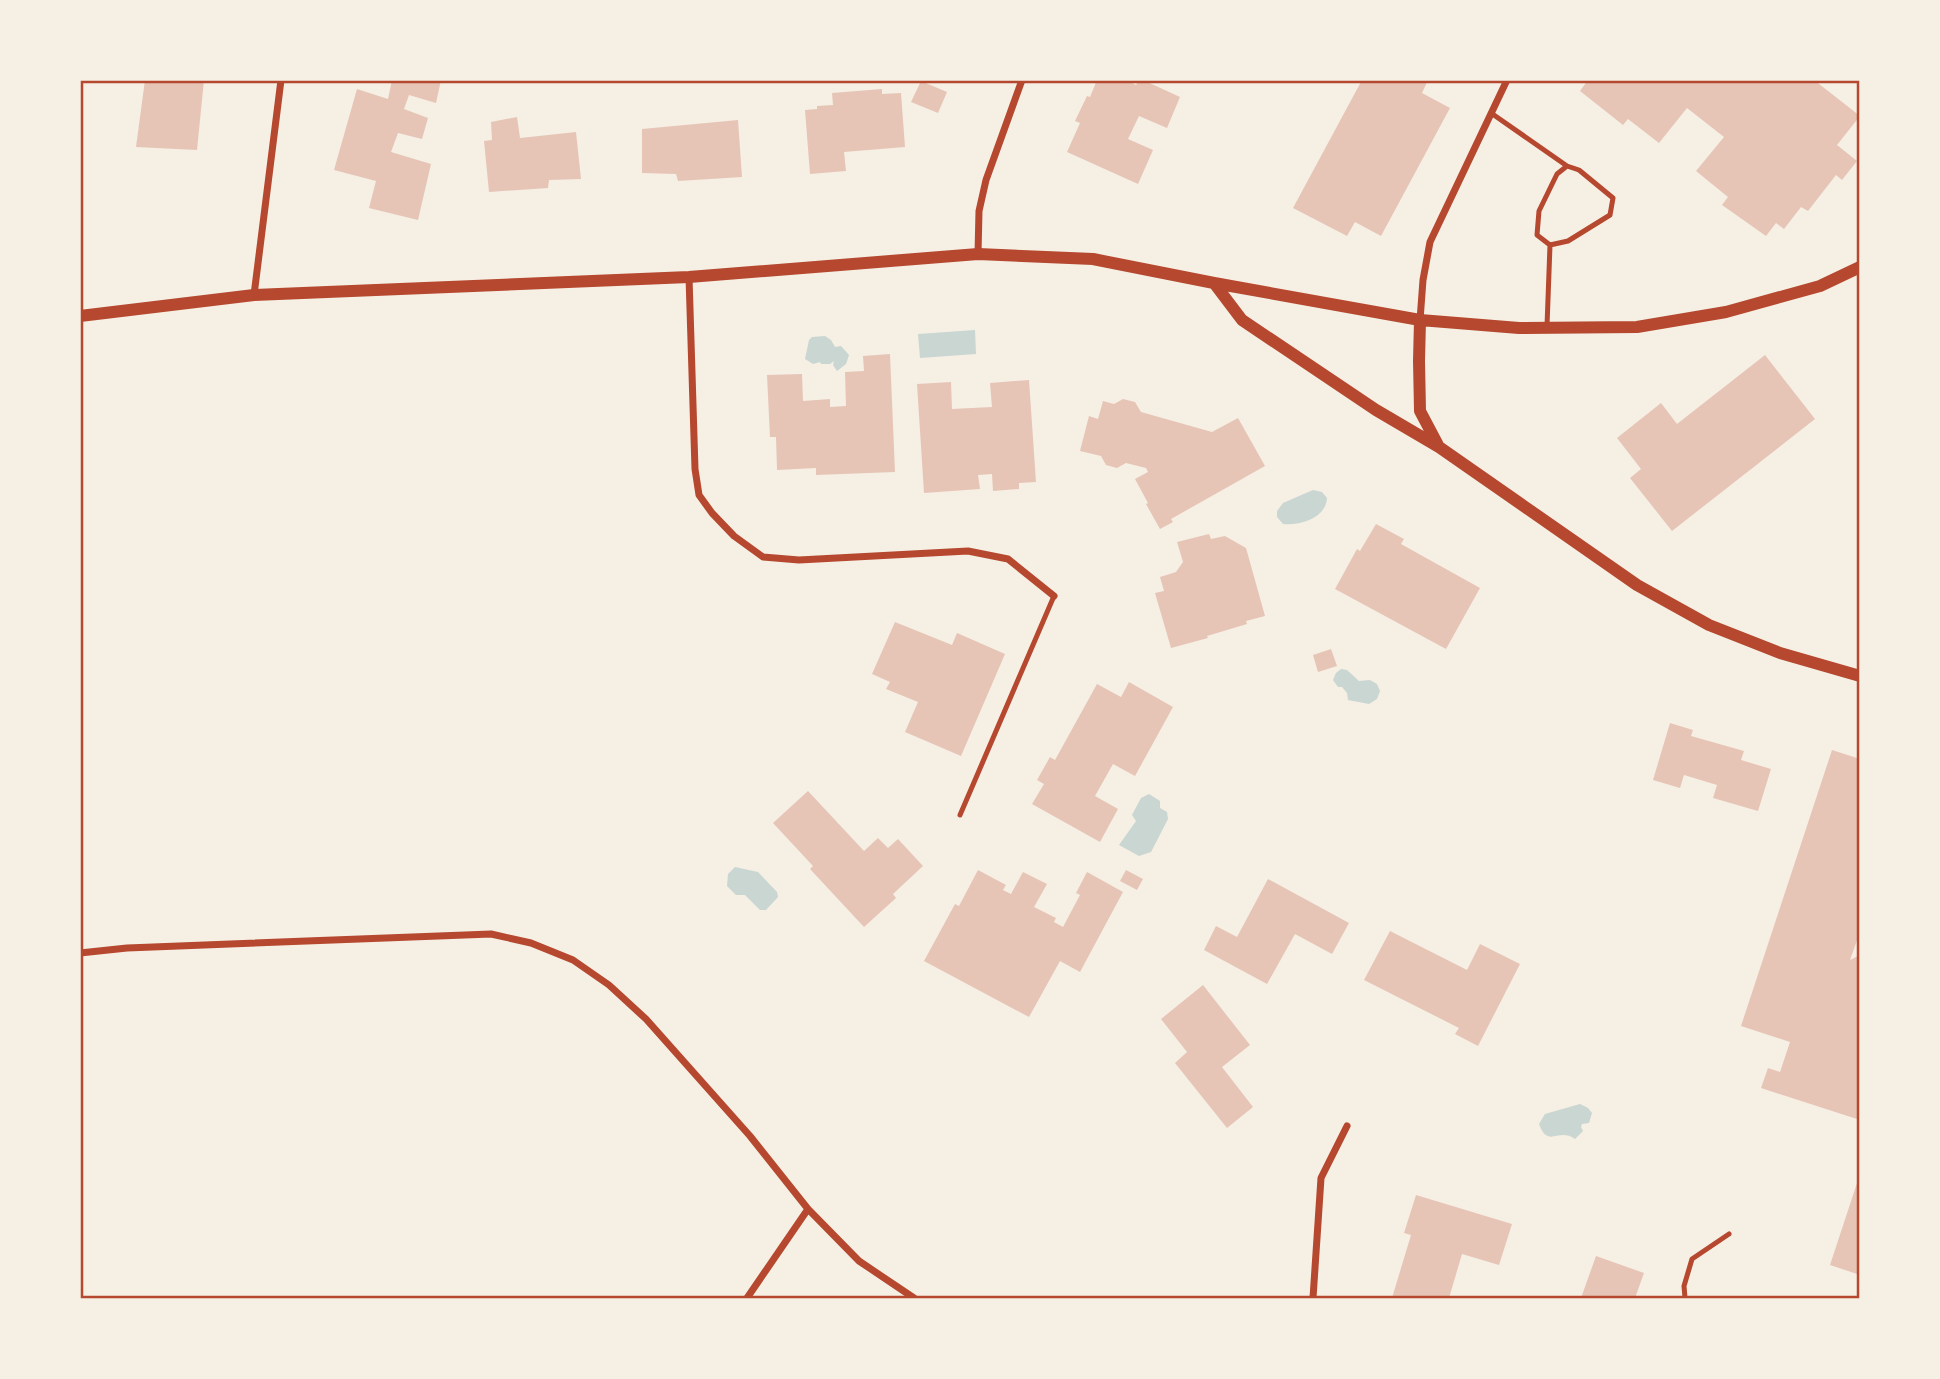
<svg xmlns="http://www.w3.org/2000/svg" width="1940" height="1379" font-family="Rubik,sans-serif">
<rect width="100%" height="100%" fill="#f6efe4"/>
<path fill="#c9d6d2" d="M975,330L976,354L920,358L918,334Z
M825,336L831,340L835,347L841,346L849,355L846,364L837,371L833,365L834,361L830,364H821L820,362L813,364L805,359L809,340L812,337Z
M1313,490L1322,492L1327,498C1326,518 1300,526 1283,524L1277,517V511L1283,503Z
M1341,669L1347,670L1359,681L1370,680L1377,684L1380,691L1377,699L1369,704L1348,700L1347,693L1342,687H1338L1333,680L1336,673Z
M1149,794L1160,801V808L1167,812L1168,819L1151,852L1139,856L1119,845L1136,821L1132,815L1141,798Z
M735,867L758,872L777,892L778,897L766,910H760L745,895H736L727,886L728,874Z
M1580,1104L1588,1108L1592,1113L1589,1123L1582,1124L1581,1127L1583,1131L1575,1139C1558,1127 1548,1149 1539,1124L1545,1114Z"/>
<path fill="#e6c5b7" d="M145,80H204L197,150L136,147Z
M392,80H441L436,103L409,95L404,109L428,118L422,139L398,133L391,152L431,164L418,220L369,208L376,181L334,170L357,89L388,99Z
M1097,80H1126L1136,85L1139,80H1143L1180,97L1167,128L1139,116L1128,139L1153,150L1138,184L1067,152L1080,123L1075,121L1087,96L1090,97Z
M1362,80H1428L1422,93L1450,108L1381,236L1355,222L1347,236L1293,208Z
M1588,80H1814L1860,116L1837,145L1857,161L1842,180L1836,175L1808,211L1801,207L1784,229L1776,223L1766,236L1722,205L1728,197L1696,171L1724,137L1687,108L1659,143L1628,119L1623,125L1580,91Z
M921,81L947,92L938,113L911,102Z
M882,89V94L901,93L905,147L844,152L846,171L810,174L805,110L817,109V106L833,105L832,93Z
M517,117L520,138L576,132L581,179L549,180L548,188L489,192L484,141L492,140L491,122Z
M738,120L742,177L678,181L676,174L642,173V129Z
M890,354L895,472L816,475V468L777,470L776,437H770L767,375L802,374L803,401L830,399V407L846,406L845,372L864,371L863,356Z
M1765,355L1815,419L1672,531L1630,478L1641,469L1617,438L1661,403L1677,424Z
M1029,380L1036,482L1019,483V489L993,491L992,474L978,475L980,489L924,493L917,384L951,382L952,409L992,407L990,383Z
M1123,399L1135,402L1141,412L1212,432L1238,418L1265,466L1171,519L1173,522L1160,529L1146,504L1148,503L1135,479L1148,472L1146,468L1126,463L1117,468L1106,465L1101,456L1080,451L1089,416L1098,419L1103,401L1114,404Z
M1376,524L1404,539L1401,544L1480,588L1446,649L1335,589L1357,549L1360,551Z
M1209,534L1211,539L1225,536L1246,548L1265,616L1246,621L1247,624L1207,636L1208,638L1171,648L1155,593L1164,591L1160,577L1176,572L1183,562L1177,542Z
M895,622L952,645L957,633L1005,654L961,756L905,732L918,702L886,689L890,682L872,674Z
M1331,649L1337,666L1318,672L1313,655Z
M1129,682L1173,707L1135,776L1113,764L1095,796L1118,809L1100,842L1032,804L1044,784L1037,780L1050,757L1055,760L1097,684L1121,697Z
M1670,723L1693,730L1691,736L1744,751L1741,760L1771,769L1758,811L1713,798L1717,785L1684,775L1680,788L1653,780Z
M1832,750L1860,759V932L1850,960L1860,955V1120L1761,1088L1768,1068L1780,1072L1790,1042L1741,1026Z
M808,791L864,851L878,838L888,848L898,839L923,866L893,894L896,898L864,927L810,869L813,866L773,823Z
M978,870L1006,885L1003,890L1011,894L1023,872L1047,884L1034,907L1056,918L1054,922L1063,927L1080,895L1076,893L1087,872L1123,892L1080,972L1060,961L1029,1017L924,961L955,904L959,906Z
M1126,870L1143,879L1137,890L1120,881Z
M1268,879L1349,923L1332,954L1295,934L1267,984L1204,950L1216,926L1237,937Z
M1390,931L1467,970L1480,944L1520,964L1478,1046L1455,1034L1459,1028L1364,980Z
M1203,985L1250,1045L1222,1067L1253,1107L1227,1128L1175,1063L1187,1052L1161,1019Z
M1859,1177H1860V1275L1830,1265Z
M1416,1195L1512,1224L1499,1265L1462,1254L1449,1298H1392L1411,1235L1404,1233Z
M1596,1256L1644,1273L1635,1298H1581Z"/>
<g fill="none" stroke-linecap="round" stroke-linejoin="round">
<path stroke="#b5482f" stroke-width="5" d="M1491,113L1567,166
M1567,166L1579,170L1613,198L1610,215L1568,241L1550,245L1537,235L1539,211L1557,174Z
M1547,326L1550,245
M960,815L1054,596
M1685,1298L1684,1286L1692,1259L1729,1234"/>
<path stroke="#b5482f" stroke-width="7" d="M978,254L979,211L986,180L1022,80
M689,277L695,469L699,495L712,513L734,536L763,557L799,560L968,551L1008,559L1054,596
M254,295L281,80
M1420,320L1423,280L1430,242L1507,80
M80,953L127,948L491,934L531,943L573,960L609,985L646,1019L750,1136L808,1209L859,1261L914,1298
M747,1298L808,1209
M1313,1298L1321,1178L1347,1126"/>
<path stroke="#b5482f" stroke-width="12" d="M1214,283L1242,320L1376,410L1439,447L1637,585L1709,625L1780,653L1860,676
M80,316L254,295L689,277L978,254L1093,259L1214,283L1420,320L1519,328L1637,327L1726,312L1820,286L1860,267
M1420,320L1419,361L1420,411L1439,447"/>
</g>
<rect width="1940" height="1379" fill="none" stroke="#f6efe4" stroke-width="164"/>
<rect x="82" y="82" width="1776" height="1215" fill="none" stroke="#b5482f" stroke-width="2.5"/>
</svg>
